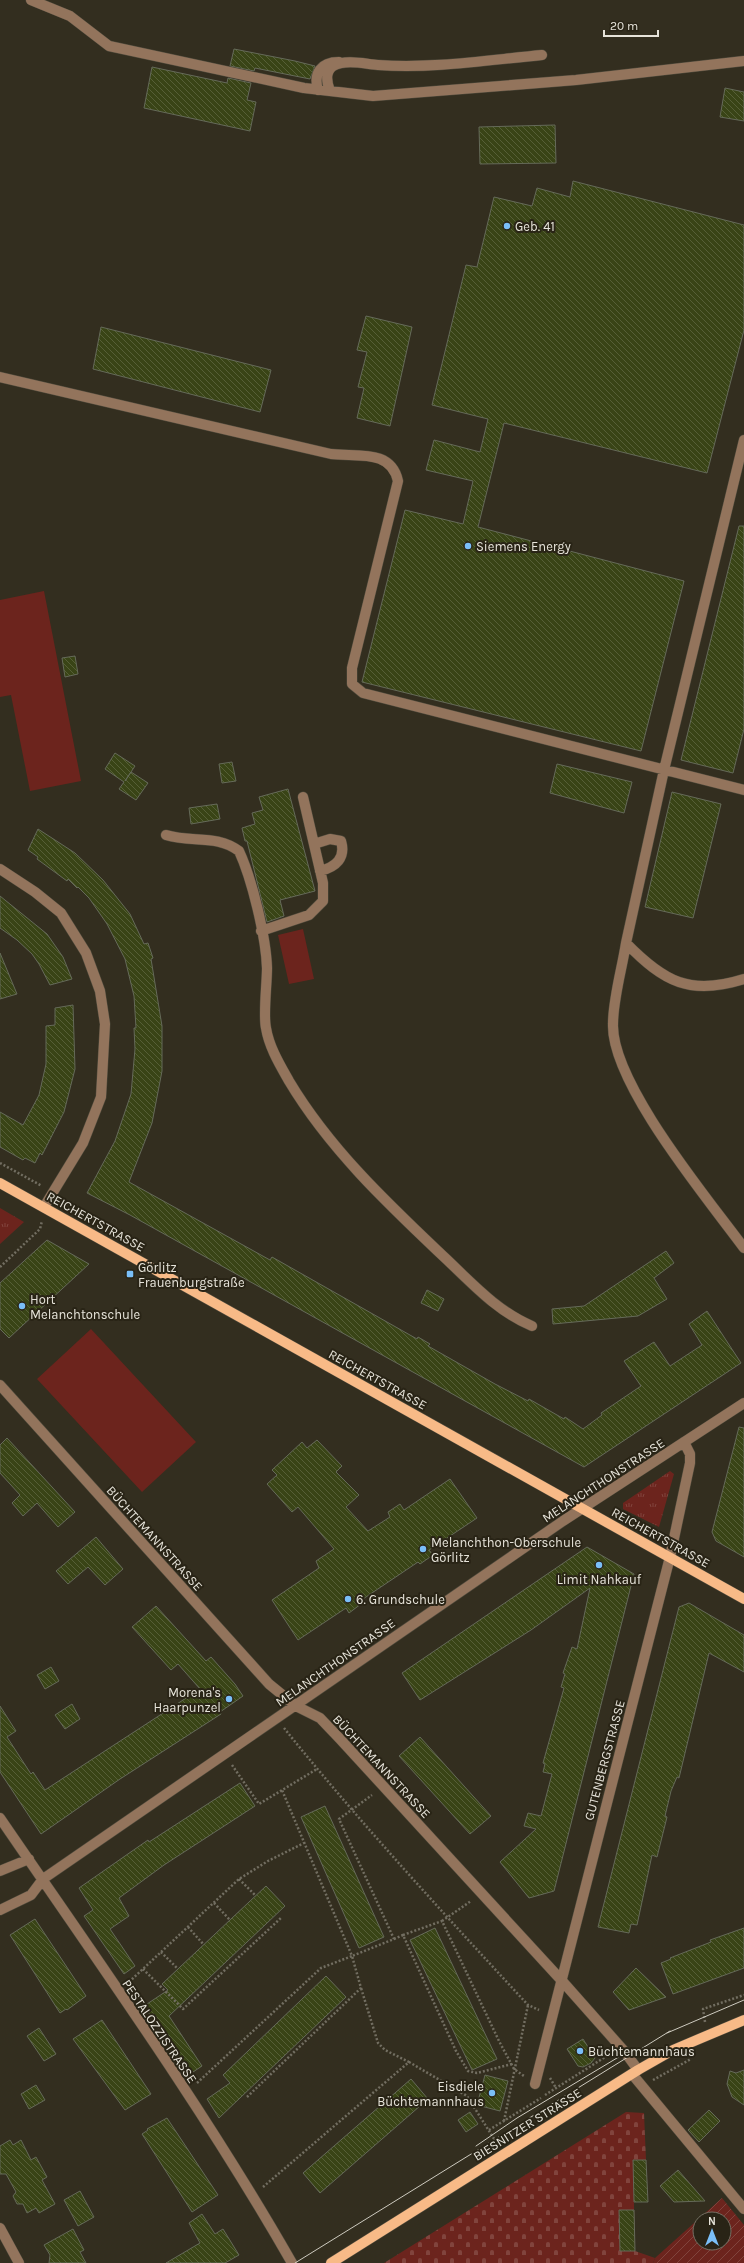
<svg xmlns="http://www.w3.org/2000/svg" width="744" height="2263" font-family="Karla,sans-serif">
<defs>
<pattern id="grass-tufts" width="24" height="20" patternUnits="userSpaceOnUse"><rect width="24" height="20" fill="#6c241d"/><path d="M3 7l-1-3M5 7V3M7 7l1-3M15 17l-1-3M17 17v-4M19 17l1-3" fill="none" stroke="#81443d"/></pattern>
<pattern id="cemetery-stones" width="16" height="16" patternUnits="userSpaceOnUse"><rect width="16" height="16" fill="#6c241d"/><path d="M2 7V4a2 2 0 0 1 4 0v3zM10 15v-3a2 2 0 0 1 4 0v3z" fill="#81443d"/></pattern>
<pattern id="garden-furrows" width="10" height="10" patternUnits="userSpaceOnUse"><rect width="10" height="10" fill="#6c241d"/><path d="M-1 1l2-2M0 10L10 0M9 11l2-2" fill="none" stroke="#81443d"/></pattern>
<pattern id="building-back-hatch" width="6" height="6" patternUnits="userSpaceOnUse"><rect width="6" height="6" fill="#394416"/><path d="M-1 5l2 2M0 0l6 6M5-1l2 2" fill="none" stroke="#565f37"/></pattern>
</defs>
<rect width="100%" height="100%" fill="#332e1f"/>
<path fill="url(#grass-tufts)" d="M0,1208L24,1222L0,1244Z
M670,1471L674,1474L659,1527L623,1509V1503Z"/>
<path fill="url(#cemetery-stones)" d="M626,2112L644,2113L646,2160L633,2161L635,2251L655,2258L653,2263H384Z"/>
<path fill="url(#garden-furrows)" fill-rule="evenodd" d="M722,2198L744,2225V2263H653L655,2258ZM700,2219H724V2243H700Z"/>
<path fill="#6c241d" d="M44,591L81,781L30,791L11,695L0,697V600Z
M303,929L314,979L289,984L278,935Z
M91,1329L196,1442L142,1492L37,1379Z"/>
<path fill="url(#building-back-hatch)" stroke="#656a59" d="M234,49L295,61L315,66L310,79L255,68L254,71L230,66Z
M152,67L227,83L228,78L251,83L247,100L256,102L250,131L144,108Z
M725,88L744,92V121L720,117Z
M555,125L556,163L480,164L479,127Z
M573,181L744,225V330L707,473L504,423L478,527L684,581L641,751L362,682L405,510L463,524L473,481L426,470L434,440L480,452L488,419L432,405L466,265L477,267L494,197L532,206L537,188L570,197Z
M366,316L412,327L390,426L357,418L364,388L358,387L367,352L357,350Z
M101,327L271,370L260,412L93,369Z
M739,526H744V729L733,773L681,760Z
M75,656L78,674L65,677L62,658Z
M115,753L135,766L125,781L131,772L148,783L136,800L119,789L124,782L105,769Z
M232,762L236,781L222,783L219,764Z
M557,764L632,782L624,813L550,793Z
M288,789L315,891L280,900L284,916L267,922L247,841H245L242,828L255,824L252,813L263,810L259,797Z
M672,792L721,804L693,918L645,907Z
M217,804L220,819L191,824L189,808Z
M38,829L75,853L103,880L130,914L144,944L148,943L153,958L151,959L162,1026V1071L152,1123L129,1182L270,1260L272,1257L417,1339L418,1337L430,1344L428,1346L495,1384L528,1401L529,1399L564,1419L565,1417L583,1429L602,1415L601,1413L641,1386L624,1361L654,1342L670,1366L702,1345L689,1324L707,1311L741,1363L584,1467L130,1215L87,1193L115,1141L131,1094L135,1049L134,1028H136L134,996L125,959L107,924L89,898L78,887L77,888L68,879L67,881L37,859L38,857L28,850Z
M0,896L47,934L63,957L72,979L50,985L39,964L32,954L17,940L0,928Z
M0,953L17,994L0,999Z
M73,1005L75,1069L64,1112L42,1155L40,1153L35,1163L25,1158L23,1160L0,1147V1112L23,1125L39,1095L46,1064V1026L55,1025V1008Z
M47,1240L89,1264L9,1338L0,1329V1283Z
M666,1251L674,1263L654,1278L667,1299L638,1316L553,1324L552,1309L584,1306Z
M427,1290L444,1299L438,1311L421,1303Z
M739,1427L744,1428V1557L716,1541L712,1532Z
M7,1438L75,1512L58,1527L37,1503L23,1516L12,1503L20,1495L0,1473V1445Z
M317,1440L342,1466L336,1472L359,1495L346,1507L368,1531L390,1517L388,1512L400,1504L404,1510L450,1479L477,1518L429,1550L433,1555L420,1564L418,1562L360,1601L361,1604L349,1613L346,1608L298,1640L272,1600L319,1568L316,1561L334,1549L298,1507L292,1512L267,1484L277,1475L272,1470L302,1442L307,1448Z
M96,1537L123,1569L105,1585L88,1567L68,1584L56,1571Z
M587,1547L634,1574L554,1891L529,1898L500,1862L536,1829L524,1826L528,1813L541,1816L552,1774L543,1772L545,1764L543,1763L564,1688L561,1687L565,1674L563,1673L572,1647L577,1649L590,1588L531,1630L420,1700L402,1673Z
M689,1603L744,1635V1672L709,1653L679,1778L677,1777L671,1791L665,1816L667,1817L657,1857L652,1855L637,1925L631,1924L629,1933L598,1927L679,1607Z
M156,1606L206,1661L211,1657L235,1684L243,1696L220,1712L221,1714L120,1779L41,1834L0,1772V1706L16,1731L7,1737L31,1774L33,1772L45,1790L200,1689L178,1664L171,1670L132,1627Z
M51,1667L59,1681L45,1689L37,1675Z
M72,1704L80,1719L65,1729L55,1715Z
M420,1737L491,1816L470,1834L399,1756Z
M240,1783L255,1806L164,1865L119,1898L129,1916L110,1929L135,1966L124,1974L84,1916L93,1910L79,1888L148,1840L149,1842Z
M325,1806L384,1937L359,1948L301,1817Z
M266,1886L285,1906L169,2016L202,2066L190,2074L144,2006L168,1990L162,1984Z
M35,1919L86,1996L67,2010L66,2009L60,2013L10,1935Z
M435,1928L497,2059L472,2070L410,1940Z
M744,1928V1968L673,1994L661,1963L671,1959L670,1958L711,1942L710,1940Z
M636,1968L666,1997L629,2010L613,1992Z
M326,1976L346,1997L219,2118L207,2099L230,2083L223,2075Z
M102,2020L151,2094L125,2110L73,2039Z
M39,2028L56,2054L44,2061L27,2036Z
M583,2039L595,2058L591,2063L583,2067L578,2066L567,2049Z
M744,2070V2105L732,2097L727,2084L730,2071L736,2073Z
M485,2075L508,2081L500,2111L477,2105Z
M411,2079L428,2099L320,2193L303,2173Z
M36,2085L45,2100L29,2109L21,2094Z
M709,2110L720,2121L699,2142L688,2130Z
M470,2112L478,2124L466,2132L458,2120Z
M167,2118L218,2195L192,2212L142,2134L148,2130L147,2129Z
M10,2140L13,2145L21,2140L31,2160L36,2157L47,2177L42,2180L55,2204L39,2213L36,2208L27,2213L23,2204H17L13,2196L16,2192L6,2174H0V2146Z
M633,2160H646L648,2202H634Z
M678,2170L705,2201L674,2202L660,2186Z
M80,2191L94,2217L78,2226L64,2200Z
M619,2210H634L635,2251H620Z
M202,2214L215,2234L223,2229L239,2255L225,2263H166L200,2243L189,2223Z
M73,2229L84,2250L80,2252L86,2263H49L50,2255L44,2245Z"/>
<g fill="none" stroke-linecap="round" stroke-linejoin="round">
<defs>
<path id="minor" d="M31,0L70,16L109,46L304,88L373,96L576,80L744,61
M318,90C313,73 321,62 339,62
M330,91C327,83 324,72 333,66C347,59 364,64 378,65C433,69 488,60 542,55
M0,377L331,454C358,457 391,449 398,481L352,668V684L363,693L744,790
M166,835C191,843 217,834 239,851C252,879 266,937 267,968C267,984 263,1015 266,1028C269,1047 280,1065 289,1081C329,1148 386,1202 442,1255C470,1281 496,1311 532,1326
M314,844L330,839L341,841C346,858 336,867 320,871
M0,869L35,892L61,913L86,953L100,991L105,1024L101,1097L83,1143L44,1207
M261,931L309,915L323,901V883L303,797
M626,943L664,770L744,440
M744,979C690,996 664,982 626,943C622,969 613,999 613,1024C611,1083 708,1199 744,1248
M0,1385L269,1684L296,1706L320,1718L340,1739L563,1982L625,2052L638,2070
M0,1818C100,1964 204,2109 292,2263
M0,1871L29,1859
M0,1910L31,1895L43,1879L563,1521L744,1403
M632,2074L744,2209
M535,2084L670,1557L690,1463V1454L684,1442
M0,2228L19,2263"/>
<path id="major" d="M0,1183L744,1599
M331,2263L638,2070L673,2050L744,2020"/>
</defs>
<use href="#minor" stroke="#504b3d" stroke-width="11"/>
<use href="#major" stroke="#504b3d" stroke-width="11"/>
<path stroke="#726e61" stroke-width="2.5" stroke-dasharray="2 2" stroke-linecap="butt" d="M0,1163L42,1186
M0,1267L40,1229L42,1221
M284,1728C361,1824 445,1915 528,2005L539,2010
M232,1765L259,1804L317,1769
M239,1879L256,1896
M214,1903L230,1920
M442,1921L471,1901
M188,1927L204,1945
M403,1935L442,1921L499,2041L514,2069L524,2076
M394,1939L403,1935L456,2051L468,2071L477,2073L512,2064
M161,1952L178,1969
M143,1969L183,2009L282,1917
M129,1982L239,1879L268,1861L304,1843
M705,2022L703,2009L744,1995
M409,2062L467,2096L496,2142
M550,2078L556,2088
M653,2080L691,2059
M197,2083L321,1968L352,1956L282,1790
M545,2095L610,2054
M247,2097L361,1988L352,1956L394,1939L339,1819L372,1795
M504,2121L528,2005
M489,2130L541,2098
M263,2187L409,2062L385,2050L378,2043L361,1988"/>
<use href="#minor" stroke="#93745c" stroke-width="10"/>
<use href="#major" stroke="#f8ba87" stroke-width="10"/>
<path stroke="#cdcabf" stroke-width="1" d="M667,2033L744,2000
M476,2146L517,2118L627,2052
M295,2263L670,2031"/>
</g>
<g fill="#7abff8" stroke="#292416" stroke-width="1.5">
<circle cx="507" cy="226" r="4"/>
<circle cx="468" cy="546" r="4"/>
<rect x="126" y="1270" width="8" height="8" rx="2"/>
<circle cx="22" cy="1306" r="4"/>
<circle cx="423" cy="1549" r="4"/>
<circle cx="599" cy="1565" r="4"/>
<circle cx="348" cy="1599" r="4"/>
<circle cx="229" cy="1699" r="4"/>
<circle cx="580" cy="2051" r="4"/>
<circle cx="492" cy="2093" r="4"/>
</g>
<g text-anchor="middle" stroke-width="4" stroke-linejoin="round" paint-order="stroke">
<g font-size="13" fill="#e7e4da" stroke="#292416" text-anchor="start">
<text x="515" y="231">Geb. 41</text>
<text x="476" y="551">Siemens Energy</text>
<text x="138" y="1272">Görlitz<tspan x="138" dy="15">Frauenburgstraße</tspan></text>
<text x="30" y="1304">Hort<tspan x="30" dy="15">Melanchtonschule</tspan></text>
<text x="431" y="1547">Melanchthon-Oberschule<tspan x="431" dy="15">Görlitz</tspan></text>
<text x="599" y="1584" text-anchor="middle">Limit Nahkauf</text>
<text x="356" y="1604">6. Grundschule</text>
<text x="221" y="1697" text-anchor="end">Morena's<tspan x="221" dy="15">Haarpunzel</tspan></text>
<text x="588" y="2056">Büchtemannhaus</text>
<text x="484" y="2091" text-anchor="end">Eisdiele<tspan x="484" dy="15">Büchtemannhaus</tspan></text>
</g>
<g font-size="13" fill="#e7e4da" stroke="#292416">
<text transform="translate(96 1221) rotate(29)" y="5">REICHERTSTRASSE</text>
<text transform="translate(378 1379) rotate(29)" y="5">REICHERTSTRASSE</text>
<text transform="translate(603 1480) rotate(-33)" y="5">MELANCHTHONSTRASSE</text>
<text transform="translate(661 1537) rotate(29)" y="5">REICHERTSTRASSE</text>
<text transform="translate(155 1538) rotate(48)" y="5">BÜCHTEMANNSTRASSE</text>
<text transform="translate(335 1662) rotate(-35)" y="5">MELANCHTHONSTRASSE</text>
<text transform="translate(604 1760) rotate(-75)" y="5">GUTENBERGSTRASSE</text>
<text transform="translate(382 1766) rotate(47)" y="5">BÜCHTEMANNSTRASSE</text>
<text transform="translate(160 2031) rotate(56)" y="5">PESTALOZZISTRASSE</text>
<text transform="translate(527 2124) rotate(-32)" y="5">BIESNITZER STRASSE</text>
</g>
</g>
<g transform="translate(712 2231)"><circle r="19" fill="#292416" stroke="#757164"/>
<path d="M0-3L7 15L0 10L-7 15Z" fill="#7abff8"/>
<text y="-6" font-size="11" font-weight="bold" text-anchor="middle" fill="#e7e4da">N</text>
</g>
<path d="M604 30v6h54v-6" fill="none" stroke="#e7e4da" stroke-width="2"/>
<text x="610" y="30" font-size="12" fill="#e7e4da" stroke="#292416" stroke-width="3" paint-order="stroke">20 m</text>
</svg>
